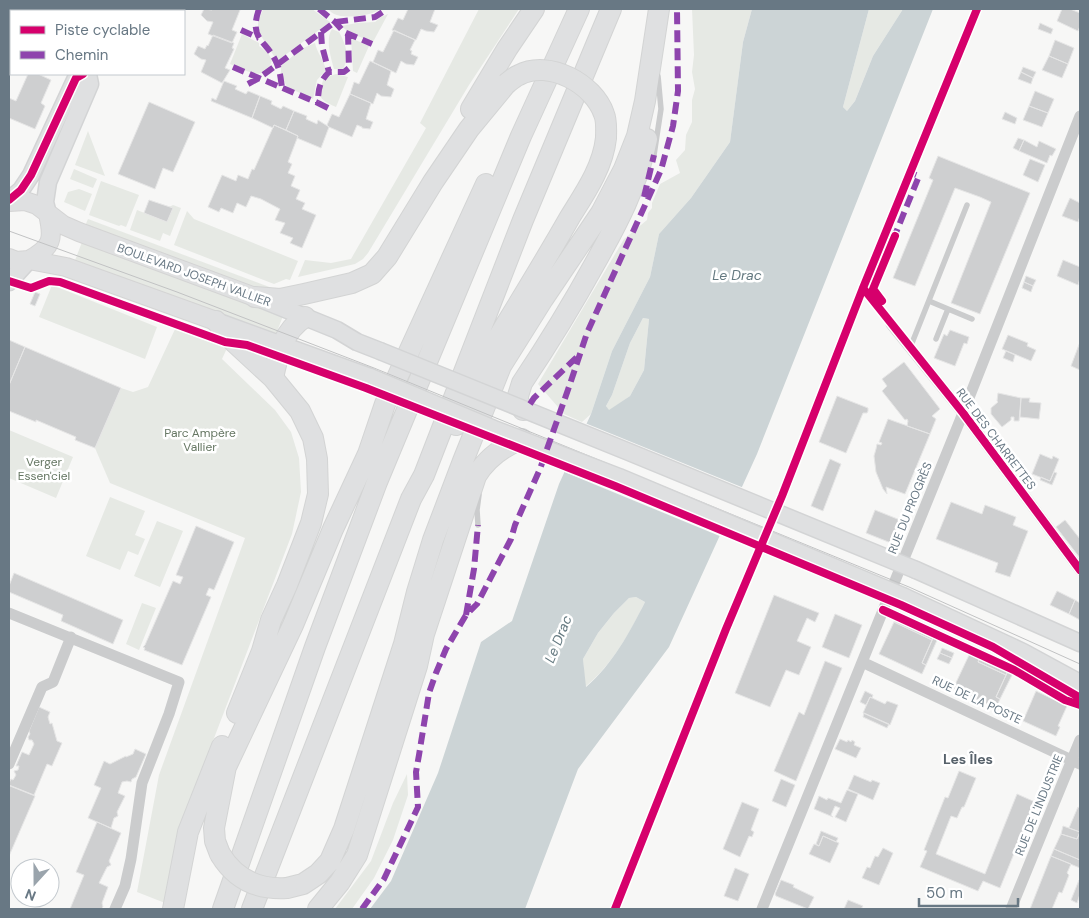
<svg xmlns="http://www.w3.org/2000/svg" width="1089" height="918" font-family="'DM Sans',sans-serif">
<rect width="100%" height="100%" fill="#f7f7f6"/>
<path fill="#e6e9e4" d="M263,9H312L330,22L277,61C272,51 258,36 258,25C258,20 262,13 263,9Z
M328,9H380C372,16 344,19 334,14C332,13 330,11 328,9Z
M479,9H519L469,85L368,253L363,259L355,264L298,277L305,260L331,263L351,259L426,128L420,123Z
M692,9H752L743,42L730,142L691,198L659,234L650,277L612,351L591,414L582,422L564,414L538,384L624,239L647,220L648,213L652,208V203L660,184L680,173L676,160L685,150L686,135L692,122V100L695,89L692,72L694,55Z
M869,9H903L873,56L855,101L847,111L843,107Z
M388,14L373,42L350,33L341,26L357,23L375,22L381,17Z
M332,29L339,32C346,45 350,56 343,69H334C331,58 325,39 332,29Z
M242,34L259,43V46L268,53L272,60C265,84 246,70 230,64Z
M351,38L369,46L357,73L353,71Z
M315,43C317,53 324,60 326,70L317,80L313,99L287,87L281,75V66L301,49Z
M336,74L348,77L336,107C318,99 317,96 324,78Z
M88,131L105,176L75,165Z
M74,169L97,179L93,188L70,179Z
M101,181L139,195L126,227L121,225L119,226L89,215Z
M79,189L92,194L85,211L64,202L68,192Z
M173,205L181,208L170,236L163,233L160,241L130,230L137,210L167,222L172,209L169,207Z
M187,211L194,219L298,261L290,280L286,279L274,284L174,245Z
M88,219L272,288L273,290L256,289L85,226Z
M82,242L283,316L276,334L74,263Z
M52,285L157,327L145,359L39,317Z
M643,318L649,319L644,370L630,396L609,411L606,406L612,395L630,343Z
M176,327L228,346L222,359L275,410L291,432L299,458L301,492L292,534L195,788L165,903L137,892L159,775L245,538L110,483L95,448L121,388L133,392L148,387Z
M9,430L73,457L56,498L9,478Z
M110,497L145,511L135,535L145,539L138,555L128,551L120,570L86,556Z
M157,521L183,531L160,587L134,576Z
M636,597L645,602C630,633 612,665 585,687L583,659L598,633L614,613L629,598Z
M142,603L156,608L139,650L126,644Z
M407,774L408,795L393,840L374,878L352,909H335L371,861L393,803Z"/>
<path fill="#ccd4d6" fill-rule="evenodd" d="M752,9H869L843,107L847,111L855,101L873,56L903,9H933L757,454L669,647L578,769L525,909H370L391,881L438,773L481,642L512,621L559,484L591,414L612,351L650,277L659,234L691,198L730,142L743,42ZM643,318L649,319L644,370L630,396L609,410L606,406L612,395L630,343ZM636,597L645,602C630,632 612,665 586,687L583,659L598,633L614,613L629,598Z"/>
<path fill="#f7f7f6" d="M585,423L744,488L722,537L562,471Z"/>
<path fill="#cecfd0" stroke="#e6e6e6" d="M204,9L212,10V9H239L240,10L232,30L237,32L232,43L208,34L213,22L207,21L201,15Z
M408,9H435L430,22L438,25L434,32L426,31L421,29L416,40L392,30L398,18L403,20Z
M1062,9H1070L1080,13V26L1078,31L1057,21Z
M1040,23L1053,29L1051,34L1038,29Z
M394,30L415,40L410,50L412,51L411,54L418,57L414,65L406,64L401,61L396,73L373,62L378,50L383,52Z
M213,35L234,43L232,48L234,49L225,68L230,70L222,83L201,72L206,60L201,59L194,54L198,46L205,49L207,45L208,46Z
M1055,40L1074,48L1068,64L1049,56Z
M1049,56L1068,64L1062,78L1042,70Z
M370,61L391,71L387,85L394,89L391,97L381,96L377,93L373,104L350,94L354,82L359,84Z
M1023,67L1036,72L1033,78L1021,72Z
M1021,72L1033,78L1031,84L1018,79Z
M28,74H38L51,80L41,103L45,106L35,129L9,118V98L16,101Z
M224,81L237,86L235,89L246,94L248,91L260,96L252,118L211,101L212,98L216,100Z
M1035,91L1054,99L1048,113L1029,106Z
M350,94L371,103L366,119L373,122L370,129L362,128V127L357,125L352,137L329,127L327,125L332,114L339,117Z
M260,96L272,101L271,104L281,109L283,106L294,111L286,130L274,125L273,128L252,118Z
M149,102L195,122L173,172L163,168L155,189L118,174Z
M1029,106L1048,113L1042,127L1023,120Z
M294,111L307,116L306,119L317,124L318,120L329,127L321,148L297,138L298,136L286,130Z
M1005,112L1017,118L1015,124L1002,119Z
M274,125L298,136L288,162L292,164L288,173L295,176L291,186L300,190L296,199L305,203L302,209L316,215L302,248L290,243L293,238L280,233L285,223L275,220L280,209L261,199L251,196L246,207L237,203L233,213L221,208L219,212L208,207L222,175L236,181L238,175L248,179L252,169L254,170Z
M1018,138L1024,140L1019,151L1013,148Z
M1024,140L1037,147L1039,141L1056,149L1052,156L1050,155L1047,163L1019,151Z
M938,156L1030,193L980,314L951,303L991,202L980,197L955,188L915,286L893,278L933,180L929,178Z
M1030,159L1045,165L1038,182L1023,175Z
M1070,198L1080,203V216L1078,222L1062,216Z
M149,200L173,208L167,222L144,213Z
M1063,260L1080,267V278L1078,285L1057,276Z
M1026,276L1036,280L1033,286L1024,282Z
M1024,282L1033,286L1031,292L1022,288Z
M35,292L40,294L35,306L30,304Z
M950,330L969,337L967,344L964,343L955,366L934,358L944,334L947,336Z
M1008,335L1028,343L1027,346L1036,350L1031,361L1002,349Z
M9,340L25,347L9,385Z
M1080,342V370L1071,366Z
M25,347L121,388L95,448L75,440L76,437L36,420V422L9,411V385Z
M1006,351L1015,355L1013,362L1003,358Z
M904,362L940,409L932,416L936,419L930,434L907,426L908,421L907,419L905,420L882,391L887,386L882,379Z
M998,393L1021,398L1019,421H1014V417H1011V420L1002,427L991,414V408L998,402L997,401Z
M837,396L868,408V411L867,413H863L846,453L819,442Z
M1021,398H1030L1029,402L1041,403L1039,419L1020,417Z
M888,419L930,434L905,494L886,487L887,494L883,489L876,472L874,456L876,449L877,444L881,445L882,443L879,442Z
M1040,454L1052,459L1053,456L1059,459L1050,481L1032,474Z
M830,459L841,464L823,511L811,506Z
M1054,472L1057,473L1052,485L1040,480L1041,477L1050,481Z
M951,502L982,514L985,505L1016,517L1013,525L1028,531L1010,577L995,572L998,563L936,539Z
M875,510L900,520L891,543L866,533Z
M1065,520L1080,539V558L1056,527Z
M196,526L234,542L214,590L209,588L206,595L211,597L182,665L144,650L145,648L143,647L145,645L173,581L180,584L183,577L176,575Z
M14,573L123,620L113,644L61,621L63,615L9,592V586Z
M1057,591L1075,600L1069,614L1050,605Z
M774,595L819,613L815,622L807,618L797,641L811,647L799,675L786,670L770,707L735,693Z
M1075,600L1080,603V620L1069,614Z
M835,614L862,625L849,658L822,647Z
M896,618L934,636L932,640L894,622Z
M894,622L932,640L922,663L926,665L922,674L879,654Z
M934,636L938,638L926,665L922,663Z
M942,648L954,653L952,658L940,653Z
M940,653L952,658L949,664L937,659Z
M970,653L980,658L978,662L1006,675L996,697L1000,699L996,708L953,689Z
M980,658L1008,671L1006,675L978,662Z
M825,661L842,668L796,781L774,771L799,712L804,715Z
M1008,671L1013,673L1000,699L996,697Z
M865,691L873,695L872,698L870,697L866,705L860,702Z
M1036,691L1067,706L1058,726L1060,727L1056,736L1023,721Z
M870,697L885,704L887,701L898,705L890,725L863,713Z
M39,707L50,712L48,717L50,724L52,723L57,741L62,743L52,766L47,764L34,795L9,785V783L11,779L13,780L16,775L14,771L18,770L19,766H16L22,752L29,755L34,744L32,740H29L28,737L30,734L29,731Z
M864,713L889,724L887,728L863,717Z
M840,739L847,742L848,740L851,742L852,740L855,742L854,745L861,748L856,758L835,749Z
M135,749L146,754L136,777L132,779L131,782L127,781L122,782L118,793L125,796L117,812L118,816L114,818L111,828L88,818L101,788L94,785L104,761L110,764L126,756V757L133,754Z
M959,771L976,778L964,807H962L957,818L951,816L936,854L985,874L1017,794L1035,802L1000,888L983,881L978,891L920,867L927,851L924,850L945,797L948,798Z
M854,775L871,782L872,780L880,783L873,800L848,789Z
M781,779L795,785L786,807L772,801Z
M10,786L35,796L9,856V789Z
M847,790L858,794L846,822L835,817L840,808L835,806L831,815L833,817L814,809L819,796L827,800L828,798L841,803Z
M742,802L759,809L751,830L754,832L752,837L749,836L740,857L723,849Z
M1078,807L1080,808V860L1054,849L1061,834L1077,839L1080,832L1069,828Z
M97,822L121,833L109,861L111,865L107,867L99,883L108,887L102,903L103,907L101,909H70L84,875L76,872Z
M1063,826L1080,832L1077,839L1061,834Z
M821,831L838,838L836,842L823,836L819,846L816,844Z
M823,836L839,843L830,863L809,854L814,844L819,846Z
M883,848L893,853L879,885L862,878L867,867L870,868L875,856L878,857Z
M1054,849L1080,860V868L1051,856Z
M1051,856L1071,864L1067,873L1069,875L1062,893L1059,892L1052,909H1030Z
M735,868L749,874L738,901L724,896Z
M781,880L794,885L793,887L814,897L808,909L776,896L775,894Z
M1079,880L1080,894L1077,903L1071,900Z
M848,900L863,906L861,909H844Z"/>
<g fill="none" stroke-linecap="round" stroke-linejoin="round">
<defs>
<path id="secondary" d="M110,11L111,9
M9,200L21,190L31,175L76,78L83,74
M48,214L45,202L48,182L90,84L88,74
M9,282L29,260
M263,300L337,330L357,342L380,351
M216,321L370,377
M916,570L1080,643
M905,597L1023,652L1080,683"/>
<path id="primary" d="M9,202L25,201L37,205L63,225L79,232L255,297
M9,258L16,261L29,260L66,267L216,321
M29,260C52,247 54,240 48,214"/>
<path id="highway" d="M471,109L507,49L534,9
M255,297L280,299L304,294L352,283L372,274L387,257L433,182L469,129L506,84
M216,321L235,343L273,378L300,411L313,438L317,459L318,494L311,523L287,585L271,620L262,651L237,713
M273,378C278,354 283,331 305,317
M523,410L517,399L522,383C548,344 572,305 594,265C617,224 638,185 647,139
M456,425C472,393 487,356 505,326C527,290 549,254 570,217C585,193 603,167 606,138
M225,769L293,625L333,529L368,454L385,404L486,184
M220,854L215,841L214,828L228,756
M287,888L303,884L318,874L330,861L344,829L404,644L417,592L433,540L463,461L501,366L543,299L601,213L624,169L637,136L645,101L659,9
M173,909L188,832L222,746
M223,909L315,647L377,482L521,136L579,9
M252,909L411,499L424,475L523,220L611,9
M318,909L340,882L357,855L417,666L424,634L476,476C487,458 502,447 522,439"/>
</defs>
<use href="#secondary" stroke="#d3d4d5" stroke-width="19"/>
<use href="#primary" stroke="#d4d4d4" stroke-width="20"/>
<use href="#highway" stroke="#d3d4d4" stroke-width="22"/>
<path stroke="#cbcccd" stroke-width="5.5" d="M162,11L163,9
M654,155L661,109L658,76
M929,301L972,319
M936,339L948,309
M910,348L967,205
M478,525L477,510L479,495"/>
<path stroke="#cbcccd" stroke-width="11" d="M9,13L11,15
M891,324L963,413L1080,570
M9,613L179,682L169,714L142,783L131,859L125,886L115,909
M862,662L1080,764
M9,764L42,687L53,682L71,637
M762,909L963,413L1080,116
M1011,909L1080,740"/>
<use href="#secondary" stroke="#dfe0e1" stroke-width="16"/>
<use href="#primary" stroke="#dfe0e1" stroke-width="18"/>
<use href="#highway" stroke="#dfe0e1" stroke-width="20"/>
<path stroke="#c1c2c3" stroke-width="1" d="M9,231L177,292L374,368L909,587L1080,664"/>
<defs>
<path id="secondary-bridge" d="M380,351L629,452L916,570
M370,377L494,429L619,477L905,597"/>
<path id="highway-bridge" d="M506,84C510,81 514,77 519,75C549,59 594,84 604,114C607,121 606,130 606,138
M220,854C235,879 258,890 287,888"/>
</defs>
<use href="#secondary-bridge" stroke="#d3d4d5" stroke-width="19" stroke-linecap="butt"/>
<use href="#highway-bridge" stroke="#d3d4d4" stroke-width="22" stroke-linecap="butt"/>
<use href="#secondary-bridge" stroke="#dfe0e1" stroke-width="16"/>
<use href="#highway-bridge" stroke="#dfe0e1" stroke-width="20"/>
<path stroke="#8e44ad" stroke-width="6" stroke-dasharray="12 6" stroke-linecap="butt" d="M259,9C248,41 267,39 277,64C280,71 281,80 282,88
M319,9L335,22L344,32L372,44
M241,30L259,38
M321,32L322,46L329,72
M233,67L318,103
M248,84L259,78L335,22L375,17L387,9
M328,108L318,103C318,90 319,82 329,72H344L349,68L348,34
M644,197L654,155
M893,240L919,176L911,173
M530,404L534,398L578,356
M466,615L474,569L478,525
M362,909L384,879L418,807L416,772L419,755L429,693L436,673L446,649L466,615L477,604L511,539L515,525L540,469L570,384L587,333L661,170L673,126L678,91L677,9"/>
<defs>
<path id="cycleway" d="M9,200L21,190L31,175L76,78L83,74
M9,281L31,288L49,281L60,282L225,342L247,345L366,388L615,486L901,605L993,647L1077,696L1080,704
M863,288L963,413L1080,570
M882,301L873,289L895,236
M883,610L1014,670L1065,700L1080,705
M615,909L726,629L782,496L863,288L977,9"/>
</defs>
<use href="#cycleway" stroke="#fff" stroke-width="11"/>
<use href="#cycleway" stroke="#d6006c" stroke-width="8"/>
</g>
<g text-anchor="middle" stroke-width="5" stroke-linejoin="round" paint-order="stroke">
<g font-size="12" fill="#687884" stroke="#fff">
<text transform="translate(194 275) rotate(20)" y="4">BOULEVARD JOSEPH VALLIER</text>
<text transform="translate(996 439) rotate(53)" y="4">RUE DES CHARRETTES</text>
<text transform="translate(910 508) rotate(-68)" y="4">RUE DU PROGRÈS</text>
<text transform="translate(977 700) rotate(25)" y="4">RUE DE LA POSTE</text>
<text transform="translate(1039 805) rotate(-68)" y="4">RUE DE L'INDUSTRIE</text>
</g>
<g font-size="12" fill="#667763" stroke="#fff">
<text x="200" y="437">Parc Ampère<tspan x="200" dy="14">Vallier</tspan></text>
<text x="44" y="466">Verger<tspan x="44" dy="14">Essen'ciel</tspan></text>
</g>
<g font-size="14" font-style="italic" fill="#647980" stroke="#fff">
<text x="737" y="280">Le Drac</text>
<text transform="translate(558 639) rotate(-68)" y="5">Le Drac</text>
</g>
<g font-size="14" font-weight="bold" fill="#56616a" stroke="#fff">
<text x="968" y="764">Les Îles</text>
</g>
</g>
<rect width="1089" height="918" fill="none" stroke="#687884" stroke-width="20"/>
<rect x="10" y="10" width="175" height="65" fill="#ffffff" stroke="#c3c9ce"/>
<rect x="20" y="26" width="25" height="8" fill="#d6006c" stroke="#c3c9ce"/>
<text x="55" y="35" font-size="15" fill="#687884">Piste cyclable</text>
<rect x="20" y="51" width="25" height="8" fill="#8e44ad" stroke="#c3c9ce"/>
<text x="55" y="60" font-size="15" fill="#687884">Chemin</text>
<g transform="translate(35 883) rotate(201)"><circle r="24" fill="#ffffff" stroke="#c3c9ce"/>
<path d="M0-4L9 19L0 12L-9 19Z" fill="#9aa4ac"/>
<text y="-8" font-size="14" font-weight="bold" text-anchor="middle" fill="#687884">N</text>
</g>
<path d="M919 898v8h99v-8" fill="none" stroke="#687884" stroke-width="2.5"/>
<text x="926" y="898" font-size="15" fill="#687884" stroke="#ffffff" stroke-width="4" paint-order="stroke">50 m</text>
</svg>
